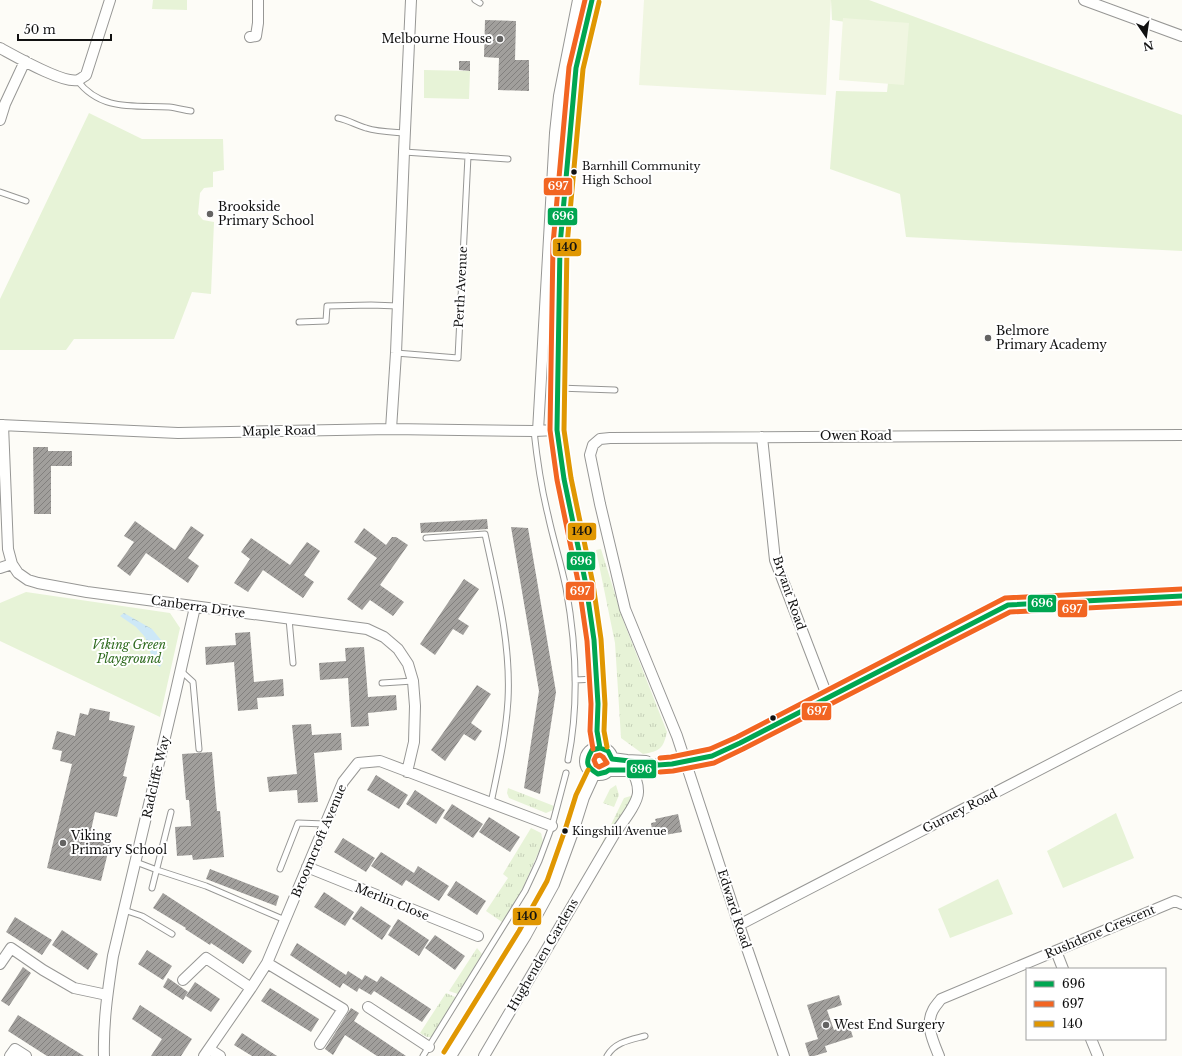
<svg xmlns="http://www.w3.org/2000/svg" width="1182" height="1056" font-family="'Libre Baskerville',serif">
<defs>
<pattern id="grass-tufts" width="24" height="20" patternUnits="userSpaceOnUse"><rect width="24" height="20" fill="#e7f3d7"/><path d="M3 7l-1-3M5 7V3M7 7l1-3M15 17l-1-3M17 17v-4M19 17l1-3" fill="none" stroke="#c5cfb8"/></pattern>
<pattern id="water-ripples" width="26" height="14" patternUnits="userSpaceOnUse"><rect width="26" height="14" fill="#cde8f7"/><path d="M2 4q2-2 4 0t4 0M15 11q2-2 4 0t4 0" fill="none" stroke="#afc6d3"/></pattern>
<pattern id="building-hatch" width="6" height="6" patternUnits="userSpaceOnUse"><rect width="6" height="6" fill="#a19f9c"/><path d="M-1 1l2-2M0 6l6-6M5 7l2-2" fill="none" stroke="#82807e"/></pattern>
</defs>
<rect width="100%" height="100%" fill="#fdfcf7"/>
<path fill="url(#grass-tufts)" d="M601,549L623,620L667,732C663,749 660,751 643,754L621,738L615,643L596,550Z
M616,785L619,795L614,807L603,803L610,789Z
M508,788L554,806L553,810L546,813L509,798L507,793Z
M634,795L607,849L600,847L624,798Z
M531,828L541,833L543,842L521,892L502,922L486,911L508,878L503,874Z
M477,948L482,954L458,994L449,991Z
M446,993L460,999L437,1034L431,1037H427L420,1033Z"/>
<path fill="#e7f3d7" d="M153,0H187V10L152,9Z
M831,0H869L1182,115V251L906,237L900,194L830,169L836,91L887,92L894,29L832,20Z
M424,70L470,71L469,99L424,98Z
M89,113L142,139H223L224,170L213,172V187L204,188L200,193L198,214L203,220L214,222L211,294L192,292L174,339H74L66,350H0V299Z
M26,592L170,613L180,628L160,717L0,641V603Z
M1116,813L1134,858L1063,888L1047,851Z
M998,879L1013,914L950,938L938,909Z"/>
<path fill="#f0f6e1" d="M644,0H831L826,95L639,85Z
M843,18L909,23L904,85L839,80Z"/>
<path fill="url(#water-ripples)" d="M124,613L152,629L161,640L163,661L160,667L154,663L145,637L136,627L120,616Z"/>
<path fill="url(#building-hatch)" d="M485,20L516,21L515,60H529V91L498,90L499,58L484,57Z
M459,61H470V71L459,70Z
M33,447H48V451H72V466H51V514H34Z
M487,519L488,529L421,533L420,523Z
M135,521L175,550L191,526L204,535L188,558L199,566L188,583L146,553L130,576L117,566L134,542L124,536Z
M511,527L528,528L556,692L540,794L524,788L539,691Z
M364,528L386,545L392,537H396L408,545L380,585L404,602L393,616L370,600L362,610L347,599L377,558L354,542Z
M251,538L290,565L307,542L320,551L304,575L314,582L303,598L263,570L248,592L234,583L250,559L241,552Z
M464,579L479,589L458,619L469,626L463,635L453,629L435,655L420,644Z
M250,632L254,682L283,679L284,696L257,698L258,709L238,711L234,662L206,665L205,647L236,645L235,633Z
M364,647L368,697L396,695L397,710L368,713L369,726L351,727L348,678L320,680L319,663L346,661L345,648Z
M477,685L491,694L471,723L482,731L475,741L464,734L445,761L431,750Z
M90,708L110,712L109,720L135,726L123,776L127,777L117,817L95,812L90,835L111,840L101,881L47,868L72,764L60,761L62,751L52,749L57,731L75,736L80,713L88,715Z
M311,724L312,735L341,733L342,750L314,753L318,802L298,803L297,790L269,792L267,777L297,774L292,725Z
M212,752L217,811H220L224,857L193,860L192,855L177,856L175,827L191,826L189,800H186L182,754Z
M376,775L408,795L399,809L367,790Z
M415,790L445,810L436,824L406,804Z
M452,804L483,824L473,838L443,818Z
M678,814L682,832L653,837L651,823L656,822L655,819Z
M489,817L520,837L510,852L479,832Z
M343,838L375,858L366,872L334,852Z
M381,852L414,873L418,866L449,886L439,901L406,880L402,886L371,866Z
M210,869L279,896L276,906L206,879Z
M456,881L486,901L477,915L447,895Z
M324,892L354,912L345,926L314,907Z
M163,893L252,951L243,964L211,943L210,945L185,929L186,928L153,908Z
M361,906L391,926L382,940L352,919Z
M15,917L52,940L42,955L6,932Z
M398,919L429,940L419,956L388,935Z
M62,930L98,954L88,970L52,945Z
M435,935L465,956L455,970L425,948Z
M297,943L346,975L348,971L362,980L365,975L377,982L381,976L431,1009L422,1022L374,991L371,995L359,988L357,992L343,983L340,988L290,955Z
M147,950L172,966L163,980L138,964Z
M23,967L31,973L9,1006L1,1001Z
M168,978L188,992L183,1000L163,987Z
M195,982L220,999L211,1012L186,996Z
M270,988L319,1019L311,1032L261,1001Z
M839,995L842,1005L827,1010L834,1030L849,1025L853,1037L825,1046L827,1052L814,1056H809L805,1043L818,1039L807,1005Z
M140,1005L192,1039L181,1056H151L162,1039L132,1019Z
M351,1008L359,1013L354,1021L406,1056H377L345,1035L333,1055L325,1049Z
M18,1015L84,1056H47L8,1031Z
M242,1033L277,1056H252L234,1045Z"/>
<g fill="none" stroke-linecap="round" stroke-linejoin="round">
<defs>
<path id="service" d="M475,0L480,3
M77,80C101,112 135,105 169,107C177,108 184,110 191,111
M338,118C348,120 356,125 366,128C378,132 392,132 405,133
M404,152L508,159
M0,192L26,201
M299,322L326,321L327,306L371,305L398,306
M396,353L458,358L468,156
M558,388L615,390
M534,431C537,459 541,487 548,515C553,539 561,563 566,588C576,643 579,705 568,760
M426,538L485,534C497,589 511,644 508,700C506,735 498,769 491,803
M289,619L293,663
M181,671L193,682L199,749
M575,680L596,679
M382,683L413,681
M136,862L157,870L206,886L285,920
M280,869L298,823L325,824
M152,888L171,812
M124,910L142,916L172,934
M423,1056L525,891L539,861L552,826L566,773
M607,1056C615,1042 630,1040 645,1036"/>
<path id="minor" d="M1084,0L1182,36
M250,37L256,36L258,23V0
M0,48C15,56 63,84 78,80C81,79 83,77 86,75L110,0
M0,120L5,104L25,61
M0,425L178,433L391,429L534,431L557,430
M3,425L8,549L12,564L18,573L28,580L38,583L87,592L367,629L384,637L398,649L408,664L413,681L415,706L414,742L407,772
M391,429L396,353L404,152L411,0
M538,431L555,133L559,96L578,0
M762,437L775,560L828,698
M0,568L12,564
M307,867L478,936
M739,925L1182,696
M1056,951L1063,969
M267,963L343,1009L320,1044
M0,964L11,948L43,970L74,988L107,995
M183,980L206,958L251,988
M368,1007L429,1047
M1091,1039L1098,1056
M209,1049L220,1056
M10,1056L15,1049L26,1056
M104,1056C103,1022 108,989 113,956L175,695L195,607
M204,1056L251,988L267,963L343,782L358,763L380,761L552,826
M484,1056L615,833C622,823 639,802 638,791C638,783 635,776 631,770
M784,1056L739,925L677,736L625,609L600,504L590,455L593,445L600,439L610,438L1182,435
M939,1056C933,1041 925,1025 933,1010C935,1006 938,1003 941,999L1175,901L1182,904"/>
<path id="tertiary" d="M592,0L576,68L560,245L559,270L557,430L564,479L586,585L594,640L598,704L597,731L600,748
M586 761a13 13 0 1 1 26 0a13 13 0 1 1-26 0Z
M612,759L627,761L646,762
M609,770H631L651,768L658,765L672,764L712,756L740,743L828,698L1008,605L1182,596
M450,1056L525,935L553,884L572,832L583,797L594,773"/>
</defs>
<use href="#service" stroke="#979795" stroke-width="7"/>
<use href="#minor" stroke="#979795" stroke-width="12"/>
<use href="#tertiary" stroke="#979795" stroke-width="14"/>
<use href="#service" stroke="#fffffe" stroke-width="5"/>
<use href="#minor" stroke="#fffffe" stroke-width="10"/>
<use href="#tertiary" stroke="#fffffe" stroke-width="12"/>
<defs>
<path id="bus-1" d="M592,0L576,68L560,245L557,430L564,479L586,585L594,640L598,704L597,731L600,748
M600,748L608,751L612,759L639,762L652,761L658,765C643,771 625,770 609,770L606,772L598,774C586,767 585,762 592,750Z
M658,765L672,764L712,756L740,743L1008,605L1182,596"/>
<path id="bus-2" d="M585,0L569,67L553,244L550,430L557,480L579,586L587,641L591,704L590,731L593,749
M600,755L603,757L607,763L599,767L596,765L594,760L596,756Z
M660,758L671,757L710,749L737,737L1005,598L1182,589
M660,772L673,771L714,763L743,749L1010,612L1182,603"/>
<path id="bus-3" d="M599,2L583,69L567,245L564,430L571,478L593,584L601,639L605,704L604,731L607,747
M444,1052L519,931L547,881L565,830L576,795L588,770"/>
</defs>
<use href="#bus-1" stroke="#fff" stroke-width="8"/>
<use href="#bus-2" stroke="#fff" stroke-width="8"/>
<use href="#bus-3" stroke="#fff" stroke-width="8"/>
<use href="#bus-1" stroke="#00a651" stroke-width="5"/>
<use href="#bus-2" stroke="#f26522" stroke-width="5"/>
<use href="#bus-3" stroke="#e09702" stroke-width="5"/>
</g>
<g fill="#646362" stroke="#fff" stroke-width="1.5">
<circle cx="500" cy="39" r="4"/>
<circle cx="210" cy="214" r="4"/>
<circle cx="988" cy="338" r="4"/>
<circle cx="63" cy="843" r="4"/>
<circle cx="826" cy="1025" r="4"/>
</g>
<g fill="#111" stroke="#fff" stroke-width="1.5">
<circle cx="574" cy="172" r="3.5"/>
<circle cx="773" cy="718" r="3.5"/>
<circle cx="565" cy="831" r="3.5"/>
</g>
<g text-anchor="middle" stroke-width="4" stroke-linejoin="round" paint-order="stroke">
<g font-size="11" fill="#111" stroke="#fff" text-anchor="start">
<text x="582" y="170">Barnhill Community<tspan x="582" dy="14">High School</tspan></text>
<text x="572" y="835">Kingshill Avenue</text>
</g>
<g font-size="12" fill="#111" stroke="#fff" text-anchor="start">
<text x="492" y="43" text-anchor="end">Melbourne House</text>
<text x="218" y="211">Brookside<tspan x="218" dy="14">Primary School</tspan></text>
<text x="996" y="335">Belmore<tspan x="996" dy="14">Primary Academy</tspan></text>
<text x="71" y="840">Viking<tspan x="71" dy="14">Primary School</tspan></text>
<text x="834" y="1029">West End Surgery</text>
</g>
<g font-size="12" fill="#111" stroke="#fff">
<text transform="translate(461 287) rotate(-87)" y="4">Perth Avenue</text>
<text transform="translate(279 431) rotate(-1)" y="4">Maple Road</text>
<text x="856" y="440">Owen Road</text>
<text transform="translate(789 593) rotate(71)" y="4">Bryant Road</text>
<text transform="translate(198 607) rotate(8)" y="4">Canberra Drive</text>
<text transform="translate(156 777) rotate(-77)" y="4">Radcliffe Way</text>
<text transform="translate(960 811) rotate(-27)" y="4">Gurney Road</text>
<text transform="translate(319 841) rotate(-67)" y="4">Broomcroft Avenue</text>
<text transform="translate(392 902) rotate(22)" y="4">Merlin Close</text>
<text transform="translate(734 909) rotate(72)" y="4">Edward Road</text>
<text transform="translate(1100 932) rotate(-23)" y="4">Rushdene Crescent</text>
<text transform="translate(543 955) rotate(-60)" y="4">Hughenden Gardens</text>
</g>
<g font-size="12" font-style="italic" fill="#2f6b1f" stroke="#fff">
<text x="129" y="649">Viking Green<tspan x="129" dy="14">Playground</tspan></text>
</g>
</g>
<g stroke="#fff" stroke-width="1.5">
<rect x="543" y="177" width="30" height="19" rx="4" fill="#f26522"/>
<rect x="547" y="207" width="31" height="19" rx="4" fill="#00a651"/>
<rect x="552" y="238" width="30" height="19" rx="4" fill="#e09702"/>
<rect x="567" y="522" width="30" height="19" rx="4" fill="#e09702"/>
<rect x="566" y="551" width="30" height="20" rx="4" fill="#00a651"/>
<rect x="565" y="581" width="30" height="20" rx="4" fill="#f26522"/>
<rect x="1027" y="594" width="30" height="19" rx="4" fill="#00a651"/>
<rect x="1057" y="599" width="31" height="19" rx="4" fill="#f26522"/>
<rect x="801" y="702" width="31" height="19" rx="4" fill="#f26522"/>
<rect x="626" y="759" width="31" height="20" rx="4" fill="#00a651"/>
<rect x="512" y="907" width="30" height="19" rx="4" fill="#e09702"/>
</g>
<g font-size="11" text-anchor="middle" font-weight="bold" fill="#fff">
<text x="558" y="190">697</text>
<text x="563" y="220">696</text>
<text x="581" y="565">696</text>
<text x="580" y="595">697</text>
<text x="1042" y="607">696</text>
<text x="1072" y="613">697</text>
<text x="817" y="715">697</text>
<text x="641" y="773">696</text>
</g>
<g font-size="11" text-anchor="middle" font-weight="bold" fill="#111">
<text x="567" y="251">140</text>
<text x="582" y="535">140</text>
<text x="527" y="920">140</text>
</g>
<rect x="1026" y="968" width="140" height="72" fill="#ffffff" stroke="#a0a0a0"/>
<rect x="1034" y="981" width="20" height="6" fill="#00a651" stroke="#a0a0a0"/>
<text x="1062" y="988" font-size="12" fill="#111111">696</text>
<rect x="1034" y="1001" width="20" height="6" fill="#f26522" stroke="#a0a0a0"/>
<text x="1062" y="1008" font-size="12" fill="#111111">697</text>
<rect x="1034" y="1021" width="20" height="6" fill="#e09702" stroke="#a0a0a0"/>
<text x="1062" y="1028" font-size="12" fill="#111111">140</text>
<g transform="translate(1146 36) rotate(167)" stroke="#ffffff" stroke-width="3" paint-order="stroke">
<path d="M0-3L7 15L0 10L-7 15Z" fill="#111111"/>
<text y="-6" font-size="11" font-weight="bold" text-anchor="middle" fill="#111111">N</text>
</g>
<path d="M18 34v6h93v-6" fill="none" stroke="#111111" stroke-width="2"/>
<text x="24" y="34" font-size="12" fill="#111111" stroke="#ffffff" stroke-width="3" paint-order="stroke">50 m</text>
</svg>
